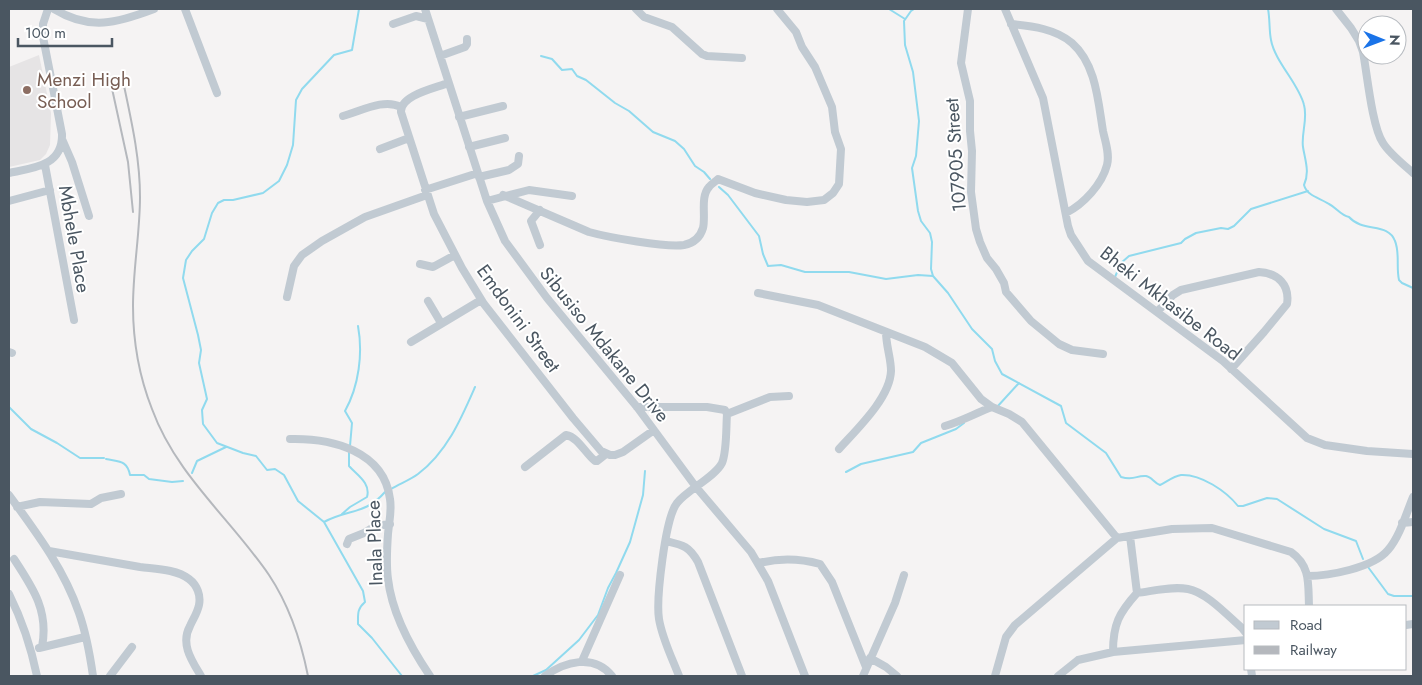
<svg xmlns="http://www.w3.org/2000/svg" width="1422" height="685" font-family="Jost,sans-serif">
<rect width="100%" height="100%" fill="#f5f3f3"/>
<path fill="#e6e4e5" d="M39,55L51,113L50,145L46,154L40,160L9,167V67Z"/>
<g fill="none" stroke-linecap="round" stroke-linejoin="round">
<path stroke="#90daee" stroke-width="2" d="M359,9L352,50L334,55L302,89L296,100L293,145L287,165L279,181L263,193L233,200H224L218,203L212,213L204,239L192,251L186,260L183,278L198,335L201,350L199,363L207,399L202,410L203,424L217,443L243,453L256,456L267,470L275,469L284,475L298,501L324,522L363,591L365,602C357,609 358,614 358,624L372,638L402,676
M889,9L905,19
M914,9L911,11L904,21L905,45L913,72L919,121L916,156L912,168L918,211L921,221L930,233L932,242L931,269L933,276L948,293L972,329L992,349L995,361L1002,374L1061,406L1066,423L1106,453L1121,477C1135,481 1136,475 1146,476C1152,477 1154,483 1160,485C1166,482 1174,476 1181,475C1201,474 1226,491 1238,506H1243L1267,498L1277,499L1324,529L1356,541L1363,559
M1268,9C1270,19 1269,30 1271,40C1275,62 1299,84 1304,105C1308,119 1301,134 1303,147C1305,160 1310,172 1304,185C1307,196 1320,198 1329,204C1337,208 1340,215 1349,217C1363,233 1388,222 1395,241C1400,253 1396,267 1399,280L1402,283L1413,288
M541,56L552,59L562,70L572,69L577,76L586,80L615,103L629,111L653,132L675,141L684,149L695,166L704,172L710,179
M719,187L728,195L759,236L763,254L768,266L781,265L805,272H849L886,279L918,275L933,276
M1115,277L1121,263L1129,256L1181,243L1185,239L1196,233L1221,228L1228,229L1234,226L1251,209L1308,191
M9,407L31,429L57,443L80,458H104
M997,407L1019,383
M350,446L352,423L345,411C359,386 363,353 358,326
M106,459C119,462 127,460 130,475H144L149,479L172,482L183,481
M846,472L861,464L913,452L921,443L956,429L964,423
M192,473L197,461L226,447
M391,489C399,484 410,480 418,474C447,452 461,419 475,387
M342,514L350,507L367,497C371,483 357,475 349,466V451
M324,522C348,509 365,515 385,492
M1368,567L1388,594L1394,596H1413
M533,676L546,670L579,640L598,615L608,588L616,573L630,542L643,495L645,471"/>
<path stroke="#c1cad2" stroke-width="8" d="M54,9C90,31 117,23 154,9
M185,9L217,93
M425,9L487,201L505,241L547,298L637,407L696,487L751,552L768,581L805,676
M636,9L644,17L672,27L702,54L707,56L742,58
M968,9L961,63L970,101V131L972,151L971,192L976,229L980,242L987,258L996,269L1004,283L1006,292L1031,321L1059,344L1072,350L1103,354
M1005,9L1043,98L1068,226L1071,235L1088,261L1223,361L1307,438L1325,445L1367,451L1413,454
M1336,9L1351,28L1359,41L1363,52C1367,73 1372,127 1383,143C1389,153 1404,165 1413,173
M393,24L416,16L428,19
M1011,24C1032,26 1056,29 1072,43C1096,64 1098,101 1103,131C1105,141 1110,154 1107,165C1102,184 1084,204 1066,213
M440,56L465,47L467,44V39
M448,83C436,88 400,95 401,112L434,214L462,268L484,304L573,418L601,451L610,455H615L623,452L654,430
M343,116C361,111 384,98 401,107
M459,117L503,106
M62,139L72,162L89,216
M469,147L505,138
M380,149L409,138
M45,165L74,320
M9,173C33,168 63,166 62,134L43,37V24L48,9
M479,177L509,170L518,164L519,156
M425,190L478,173
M503,195L589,232C607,237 667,248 684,245C694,243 700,238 703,228C706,216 700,197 709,187C711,184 715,182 718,179L755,193L786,200L807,202L824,200L833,193L839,184L841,149L835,132L832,107L815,67L802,47L796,32L777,9
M9,201L50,190
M487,201L529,190L572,196
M540,210L531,221L540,245
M420,264L433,267L455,255
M758,293L818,305L925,347L952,363L981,399L992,407L1009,414L1022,422L1117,538
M287,297L294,266L302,255L322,241L365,217L427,195
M428,301L441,323
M1157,312L1173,295L1181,290L1259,272C1278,273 1290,285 1287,304L1264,332L1231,369
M411,342L481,300
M9,352L12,353
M637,407H707L725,410L727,414L770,397L789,396
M945,426C962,421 976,413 992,407
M290,439C332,438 384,451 390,499C392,511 389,522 388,534C387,548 386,565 388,579C392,614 411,648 430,676
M839,449C857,429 890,398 891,371C891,358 886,346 886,332
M525,467L566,435C578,437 585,453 595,461H597L606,454
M9,495C36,532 64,569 79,613C86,633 90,655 93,676
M17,507L40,502L91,504L101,498L121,494
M1402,523L1413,522
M1130,536L1137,593
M666,541C683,545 689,546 698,562L742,676
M347,544L349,539L364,533L375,526L390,524
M49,551C79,556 110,562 140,567C155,569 176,569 189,579C197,585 201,595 199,605C197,614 193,619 190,626C180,644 192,661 201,676
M14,559C33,588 49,611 42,647
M759,563C780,558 798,558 820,564L832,582L866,667
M1307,576C1329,576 1373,568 1388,550C1400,536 1406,514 1413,497
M9,594C22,620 31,647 37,676
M1406,625L1413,624
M39,648L85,637
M1113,652C1113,624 1119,613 1137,593C1153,591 1172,586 1188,589C1206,592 1228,616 1242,628L1246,633
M870,658L886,667L897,676
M582,661L620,575
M1251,669L1252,676
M110,676L132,647
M545,676C564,662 594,653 612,676
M679,676C672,658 662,638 659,619C656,600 665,518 677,503C687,490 715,477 722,463C727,451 726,427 727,414
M863,676L895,603L904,575
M995,676L1006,637L1015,625L1117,538L1172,529L1212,528L1291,552C1311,566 1308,585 1309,606
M1058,676L1078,660L1113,652L1246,640"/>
<path stroke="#b5b8bd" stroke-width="2" d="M123,81C131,119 140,157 140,197C140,233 133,269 133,306C133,342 139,376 152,409C176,475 230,518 269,575C289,605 301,641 308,676
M111,84L128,162L133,212"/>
</g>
<circle fill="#8d6e63" stroke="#fff" stroke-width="2" cx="27" cy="90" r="5"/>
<g text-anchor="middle" stroke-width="4" stroke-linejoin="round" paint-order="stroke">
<g font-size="19" fill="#785e54" stroke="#fff" text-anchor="start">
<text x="37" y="86">Menzi High<tspan x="37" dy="22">School</tspan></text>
</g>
<g font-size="19" fill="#4a5661" stroke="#fff">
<text transform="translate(955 155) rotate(-94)" y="7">107905 Street</text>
<text transform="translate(75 239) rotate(80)" y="7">Mbhele Place</text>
<text transform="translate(1171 303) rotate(38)" y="7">Bheki Mkhasibe Road</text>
<text transform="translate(519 318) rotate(54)" y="7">Emdonini Street</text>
<text transform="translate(605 344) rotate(51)" y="7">Sibusiso Mdakane Drive</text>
<text transform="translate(374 543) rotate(-92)" y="7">Inala Place</text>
</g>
</g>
<rect width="1422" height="685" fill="none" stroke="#4a5661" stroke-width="20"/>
<rect x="1244" y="605" width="162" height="65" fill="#ffffff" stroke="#b7bbc0"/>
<rect x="1254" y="621" width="25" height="8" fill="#c1cad2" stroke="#b7bbc0"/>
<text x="1290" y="630" font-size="15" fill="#4a5661">Road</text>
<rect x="1254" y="646" width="25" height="8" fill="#b5b8bd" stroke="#b7bbc0"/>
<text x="1290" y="655" font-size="15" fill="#4a5661">Railway</text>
<g transform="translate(1382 40) rotate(91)"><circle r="24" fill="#ffffff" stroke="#b7bbc0"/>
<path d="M0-4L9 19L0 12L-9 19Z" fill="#1a73e8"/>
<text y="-8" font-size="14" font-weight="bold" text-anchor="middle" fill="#4a5661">N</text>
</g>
<path d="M18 38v8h94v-8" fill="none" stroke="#4a5661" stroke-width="2.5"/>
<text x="25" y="38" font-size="15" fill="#4a5661" stroke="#ffffff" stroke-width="4" paint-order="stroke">100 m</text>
</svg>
